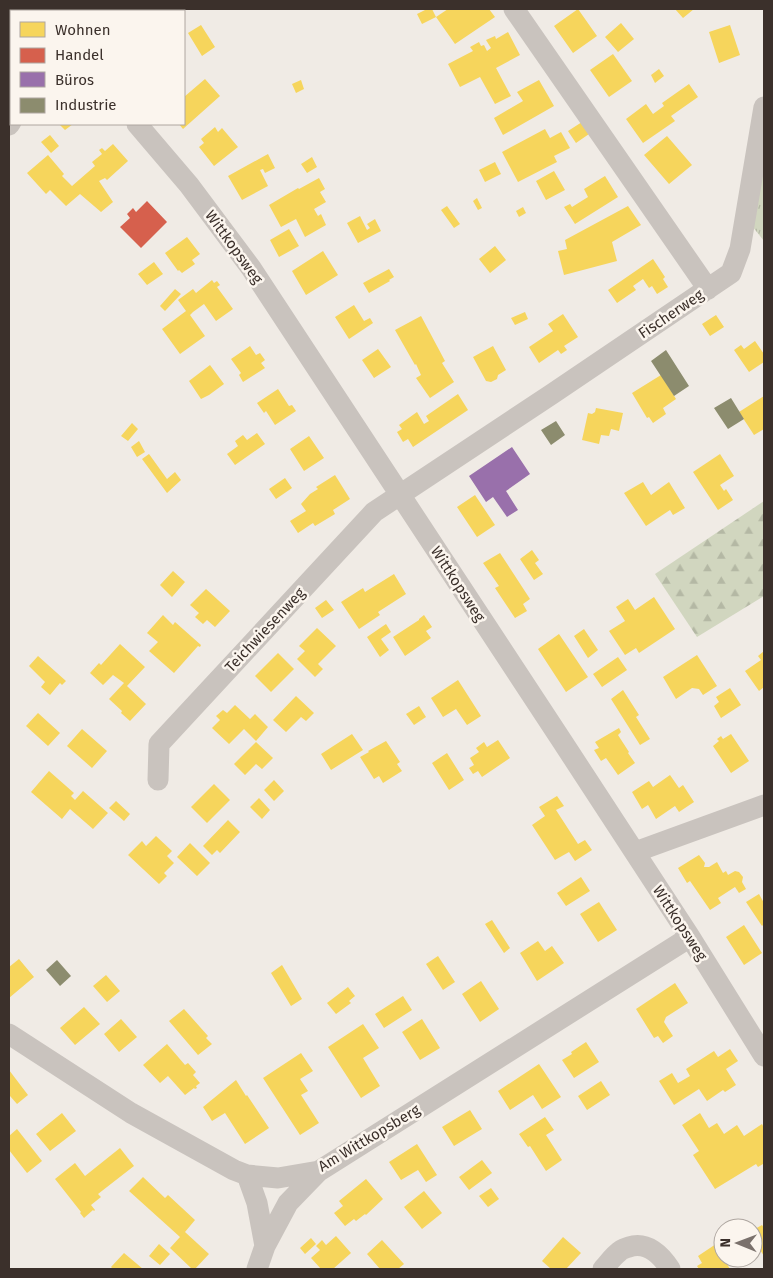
<svg xmlns="http://www.w3.org/2000/svg" width="773" height="1278" font-family="'Fira Sans',sans-serif">
<defs>
<pattern id="grass-tufts" width="24" height="20" patternUnits="userSpaceOnUse" patternTransform="scale(1.25)"><rect width="24" height="20" fill="#d1d6bf"/><path d="M3 7l-1-3M5 7V3M7 7l1-3M15 17l-1-3M17 17v-4M19 17l1-3" fill="none" stroke="#b4b8a4"/></pattern>
<pattern id="forest-firs" width="22" height="20" patternUnits="userSpaceOnUse" patternTransform="scale(1.25)"><rect width="22" height="20" fill="#d1d6bf"/><path d="M5 1l3.5 6h-7zM16 11l3.5 6h-7z" fill="#b4b8a4"/></pattern>
</defs>
<rect width="100%" height="100%" fill="#f0ebe5"/>
<path fill="url(#grass-tufts)" d="M764,166V241L752,226Z"/>
<path fill="url(#forest-firs)" d="M764,501V596L697,637L655,574Z"/>
<path fill="#f6d55c" d="M427,9H432L436,17L422,24L417,14Z
M448,9H489L495,17L455,44L436,17Z
M578,9L597,36L573,53L554,26Z
M675,9H694L683,18Z
M621,23L634,39L618,52L605,37Z
M201,25L215,47L202,56L188,33Z
M730,25L740,55L719,63L709,32Z
M508,32L520,55L496,68L511,96L495,104L480,77L460,87L448,64L473,51L470,47L479,42L481,46L484,45L487,51L491,48L486,40L495,36L496,39Z
M11,49V70L9,68V52Z
M613,54L632,81L609,97L590,70Z
M659,69L664,76L655,83L651,75Z
M205,79L220,96L183,129L179,124H184V97Z
M301,80L304,89L296,93L292,84Z
M539,80L554,106L503,135L494,118L523,101L517,92Z
M689,84L698,97L671,116L675,121L643,143L626,119L646,104L653,114L664,106L662,103Z
M582,122L589,134L576,143L568,131Z
M59,124H73L65,130Z
M215,127L218,132L222,128L238,147L214,166L199,147L204,143L201,139Z
M545,129L550,138L561,132L570,148L554,156L557,162L518,182L502,152Z
M50,135L59,146L51,153L41,142Z
M667,136L692,165L669,184L644,155Z
M113,144L128,161L107,180L105,178L99,181L113,202L101,212L80,194L66,206L50,190L46,194L27,173L48,155L64,174L62,176L72,186L95,166L92,162L102,154L99,150L102,148L105,151Z
M268,154L275,168L265,173L263,169L260,170L268,186L242,200L228,176Z
M312,157L317,167L307,173L301,164Z
M495,162L501,174L485,182L479,170Z
M554,171L565,190L546,200L536,181Z
M605,176L618,197L575,224L564,207L570,204L572,207L588,197L584,189Z
M319,178L325,189L320,192L326,202L314,209L318,216L321,214L326,225L305,237L296,219L281,227L269,205L298,188L299,189Z
M477,198L482,208L478,210L473,201Z
M447,206L460,224L454,228L441,210Z
M628,206L641,225L612,242L617,261L564,275L558,251L567,249L565,240Z
M523,207L526,213L519,217L516,211Z
M360,216L367,230L370,228L367,224L375,219L381,231L358,243L347,223Z
M289,229L299,246L279,257L270,240Z
M187,237L200,254L192,260L195,264L182,273L179,270L178,271L165,253Z
M495,246L506,260L490,273L479,259Z
M323,251L338,275L306,295L292,271Z
M653,259L665,277L663,279L668,287L657,294L652,286L649,288L643,279L633,286L636,290L617,303L608,290Z
M154,262L163,274L147,285L138,274Z
M389,269L394,277L389,280L390,281L369,293L363,283Z
M212,280L214,283L217,281L220,285L217,287L233,309L216,321L204,304L193,312L190,315L205,336L180,354L162,329L186,311L178,300L193,289L196,293Z
M175,289L181,294L165,311L160,306Z
M354,305L364,321L370,318L373,323L349,339L335,317Z
M525,312L528,319L515,325L511,318Z
M563,314L578,337L564,346L567,350L561,354L558,350L539,363L529,347L553,331L548,324Z
M716,315L724,327L710,336L702,324Z
M421,316L445,361L442,363L454,382L430,398L416,378L421,375L416,364L415,365L395,330Z
M755,341L764,354V362L749,372L734,350L741,345L744,349Z
M250,346L256,355L260,353L265,360L261,363L265,368L243,382L239,375L241,373L231,359Z
M493,346L506,370L498,375L497,379L491,382L486,381L473,357Z
M378,349L391,367L374,378L362,360Z
M210,365L224,384L209,395L201,399L189,381Z
M661,375L676,399L663,408L666,414L653,423L649,417L647,418L632,393Z
M278,389L289,406L292,405L296,411L275,425L266,411L264,413L257,403Z
M458,394L468,410L413,447L408,439L403,442L397,432L402,429L399,425L417,412L424,424L429,421L426,416Z
M764,396V429L754,435L739,412Z
M596,408L623,413L619,431L611,429L609,436L601,435L599,444L582,440L588,413L592,414L595,412Z
M132,423L138,429L128,441L121,436Z
M257,433L265,444L235,465L227,454L238,446L235,441L243,435L247,440Z
M309,436L324,458L304,471L290,449Z
M139,441L145,452L137,457L131,447Z
M149,454L167,479L175,472L181,480L167,493L142,459Z
M720,454L734,476L720,485L724,491L726,489L733,500L718,510L693,472Z
M335,475L350,499L333,510L335,514L315,526L313,523L298,533L290,521L306,511L301,504L310,494L318,489L316,487Z
M285,478L292,488L276,499L269,489Z
M643,482L651,495L669,482L685,508L673,515L670,510L646,526L624,493Z
M475,495L495,525L477,537L457,507Z
M532,550L539,560L535,563L543,574L534,580L520,559Z
M500,553L530,599L523,604L527,611L515,618L495,588L499,586L483,563Z
M173,571L185,582L172,597L160,585Z
M394,574L406,594L378,612L380,615L359,629L341,602L363,588L365,592Z
M206,589L230,611L215,627L207,620L203,624L195,617L199,613L190,605Z
M654,597L675,629L639,653L636,648L625,655L609,631L625,621L616,607L628,599L635,610Z
M326,600L334,610L322,618L315,608Z
M163,615L173,625L175,622L201,645L200,647L198,646L174,673L149,651L158,642L147,633Z
M424,615L432,627L426,631L431,638L405,656L393,637L419,620V619Z
M386,624L391,632L381,639L389,650L380,657L367,637Z
M317,628L336,646L318,664L323,669L315,677L297,659L305,651L299,646Z
M584,629L598,650L588,658L574,636Z
M559,634L588,677L566,692L538,649Z
M120,644L145,667L127,686L146,704L130,721L121,713L122,711L109,699L124,683L113,675L103,685L90,673L99,663L101,665Z
M764,651V687L759,691L745,671L761,660L758,656Z
M278,653L294,669L271,692L255,676Z
M697,655L717,686L703,695L699,689L692,688L676,699L663,677Z
M38,656L66,681L62,685L60,683L50,695L41,687L45,682L29,666Z
M618,657L627,670L602,687L593,674Z
M458,680L481,716L467,725L456,709L443,717L431,698Z
M730,688L741,705L721,718L714,706L719,702L716,697Z
M623,690L639,715L636,717L650,739L640,745L611,699Z
M296,696L314,713L306,721L301,717L286,732L273,720Z
M235,705L250,719L255,714L268,727L256,741L244,729L229,744L212,728L220,720L216,716L223,710L227,713Z
M419,706L426,717L414,725L406,714Z
M38,713L60,733L48,746L26,726Z
M619,728L621,732L618,735L629,752L628,753L635,763L618,775L606,758L601,761L594,750L599,748L595,742Z
M82,729L107,751L92,768L67,746Z
M352,734L363,750L331,770L321,754Z
M731,734L749,761L731,773L713,746L719,741L717,739L721,736L723,739Z
M498,740L510,758L482,777L478,771L473,774L469,768L474,765L470,758L479,752L476,748L484,742L487,747Z
M386,741L400,762L397,764L402,771L383,783L379,776L374,779L360,757L369,752L368,751Z
M256,742L273,758L262,769L256,764L245,775L234,764Z
M447,753L464,780L449,790L432,763Z
M49,771L74,793L71,796L75,800L83,791L108,813L93,829L70,809L62,819L31,792Z
M670,775L679,788L683,785L694,802L679,812L675,806L656,819L648,805L642,809L632,792L649,781L653,787Z
M274,780L284,791L274,801L264,790Z
M214,784L230,800L207,823L191,807Z
M557,796L564,806L556,810L578,844L585,840L592,850L575,861L569,852L555,860L532,825L545,816L539,807Z
M259,798L270,810L262,819L250,807Z
M116,801L130,814L124,821L109,808Z
M228,820L240,832L220,853L217,850L212,855L203,846Z
M156,836L172,851L167,856L174,863L164,873L167,876L159,884L128,855L142,841L146,846Z
M190,843L210,863L197,876L177,857Z
M699,855L705,863L704,867H709L717,862L723,873L726,871L728,875L735,871L739,872L743,877L742,882L746,889L739,893L735,887L718,898L721,903L710,910L690,881L687,883L678,868Z
M581,877L590,891L566,906L557,893Z
M759,894L764,903V924L762,926L746,902Z
M599,902L617,930L598,942L580,914Z
M492,920L510,948L504,953L485,924Z
M744,925L762,953L744,965L726,937Z
M538,941L545,951L552,946L564,963L537,981L520,953Z
M438,956L455,982L443,990L426,964Z
M19,959L34,977L9,998V967Z
M282,965L302,999L291,1006L271,973Z
M106,975L120,991L107,1002L93,986Z
M481,981L499,1009L480,1022L462,994Z
M675,983L688,1003L666,1017L664,1022L673,1036L663,1043L658,1036L654,1038L636,1009Z
M348,987L355,996L349,1001L351,1003L336,1014L327,1003Z
M403,996L412,1010L384,1028L375,1014Z
M84,1007L100,1024L75,1045L60,1028Z
M184,1009L208,1036L206,1038L212,1044L198,1055L169,1021Z
M121,1019L137,1037L119,1052L104,1034Z
M422,1019L440,1048L420,1060L402,1032Z
M363,1024L379,1048L363,1058L380,1086L361,1098L328,1047Z
M586,1042L599,1062L574,1078L562,1060L572,1054L571,1052Z
M167,1044L185,1065L188,1063L196,1072L193,1075L200,1083L196,1086L197,1088L195,1089L194,1088L185,1095L168,1076L160,1083L143,1065Z
M730,1049L738,1061L726,1069L736,1085L725,1092L723,1090L707,1101L699,1089L674,1105L659,1081L672,1073L678,1083L690,1076L686,1069L714,1051L718,1057Z
M301,1053L313,1071L300,1079L308,1091L301,1095L319,1123L300,1135L263,1078Z
M539,1064L561,1097L542,1109L533,1095L510,1110L498,1091Z
M9,1070L28,1095L17,1104L10,1096L9,1097Z
M236,1080L246,1096L247,1095L269,1128L245,1144L225,1113L212,1121L203,1107Z
M601,1081L610,1095L587,1110L578,1096Z
M470,1110L482,1129L454,1146L442,1127Z
M62,1113L76,1131L50,1151L36,1134Z
M700,1113L709,1128L717,1123L724,1134L737,1125L744,1136L762,1124L764,1128V1166L763,1164L758,1167L756,1164L715,1189L693,1155L699,1151L682,1125Z
M545,1117L554,1130L546,1135L562,1160L546,1171L530,1146L528,1147L519,1134Z
M17,1129L42,1161L27,1173L9,1150V1136Z
M417,1144L437,1175L426,1182L418,1170L401,1180L389,1162Z
M120,1148L134,1166L98,1194L101,1197L91,1205L95,1210L94,1211L93,1210L84,1218L80,1213L81,1212L55,1179L75,1163L85,1176Z
M482,1160L492,1173L469,1190L459,1177Z
M143,1177L165,1198L168,1195L195,1220L185,1232L209,1254L195,1269H192L170,1248L180,1237L129,1191Z
M366,1179L383,1199L366,1215L365,1214L356,1221L354,1219L345,1226L334,1213L343,1206L339,1201Z
M491,1188L499,1199L488,1207L479,1196Z
M424,1191L442,1213L422,1229L404,1207Z
M762,1225L764,1228V1256L753,1239V1230Z
M336,1236L351,1253L333,1269H321L311,1258L320,1250L316,1246L322,1240L326,1245Z
M563,1237L581,1253L566,1269H551L542,1261Z
M311,1238L316,1244L305,1254L300,1248Z
M382,1240L404,1264L398,1269H380L367,1254Z
M719,1242L723,1249V1255L722,1256L730,1269H699L697,1266L702,1263L698,1256Z
M159,1244L170,1254L160,1265L149,1256Z
M124,1253L143,1269H113L111,1267Z"/>
<path fill="#d6604d" d="M147,201L167,222L141,248L120,227L130,218L127,214L133,208L136,212Z"/>
<path fill="#9970ab" d="M512,447L530,474L506,491L518,510L507,517L493,497L486,502L469,476Z"/>
<path fill="#8c8c6e" d="M666,350L689,386L674,396L651,361Z
M731,398L744,419L728,429L714,408Z
M556,421L565,435L551,445L541,430Z
M57,960L71,976L60,986L46,970Z"/>
<g fill="none" stroke-linecap="round" stroke-linejoin="round">
<path stroke="#c9c3be" stroke-width="21" d="M45,9L47,11
M514,9L708,289
M104,11L108,9
M137,124L189,185L251,268L562,741L690,937L764,1056
M9,125L11,122
M158,780L159,744L374,512L552,394L731,273L740,249L764,107
M635,852L764,805
M9,1034L131,1113L234,1170L247,1175L278,1178L319,1171L690,937
M247,1175L257,1203L265,1246L288,1203L319,1171
M257,1269L265,1246
M603,1269C608,1264 613,1256 619,1252C621,1249 626,1248 629,1247C647,1241 661,1255 670,1269"/>
</g>
<g text-anchor="middle" stroke-width="5" stroke-linejoin="round" paint-order="stroke">
<g font-size="15" fill="#3b302b" stroke="#fbf5ee">
<text transform="translate(234 247) rotate(54)" y="5">Wittkopsweg</text>
<text transform="translate(671 314) rotate(-34)" y="5">Fischerweg</text>
<text transform="translate(458 584) rotate(57)" y="5">Wittkopsweg</text>
<text transform="translate(265 630) rotate(-47)" y="5">Teichwiesenweg</text>
<text transform="translate(680 923) rotate(57)" y="5">Wittkopsweg</text>
<text transform="translate(369 1138) rotate(-31)" y="5">Am Wittkopsberg</text>
</g>
</g>
<rect width="773" height="1278" fill="none" stroke="#3b302b" stroke-width="20"/>
<rect x="10" y="10" width="175" height="115" fill="#fbf5ee" stroke="#aea6a0"/>
<rect x="20" y="22" width="25" height="15" fill="#f6d55c" stroke="#aea6a0"/>
<text x="55" y="35" font-size="15" fill="#3b302b">Wohnen</text>
<rect x="20" y="48" width="25" height="15" fill="#d6604d" stroke="#aea6a0"/>
<text x="55" y="60" font-size="15" fill="#3b302b">Handel</text>
<rect x="20" y="72" width="25" height="15" fill="#9970ab" stroke="#aea6a0"/>
<text x="55" y="85" font-size="15" fill="#3b302b">Büros</text>
<rect x="20" y="98" width="25" height="15" fill="#8c8c6e" stroke="#aea6a0"/>
<text x="55" y="110" font-size="15" fill="#3b302b">Industrie</text>
<g transform="translate(738 1243) rotate(271)"><circle r="24" fill="#fbf5ee" stroke="#aea6a0"/>
<path d="M0-4L9 19L0 12L-9 19Z" fill="#7a716c"/>
<text y="-8" font-size="14" font-weight="bold" text-anchor="middle" fill="#3b302b">N</text>
</g>
</svg>
